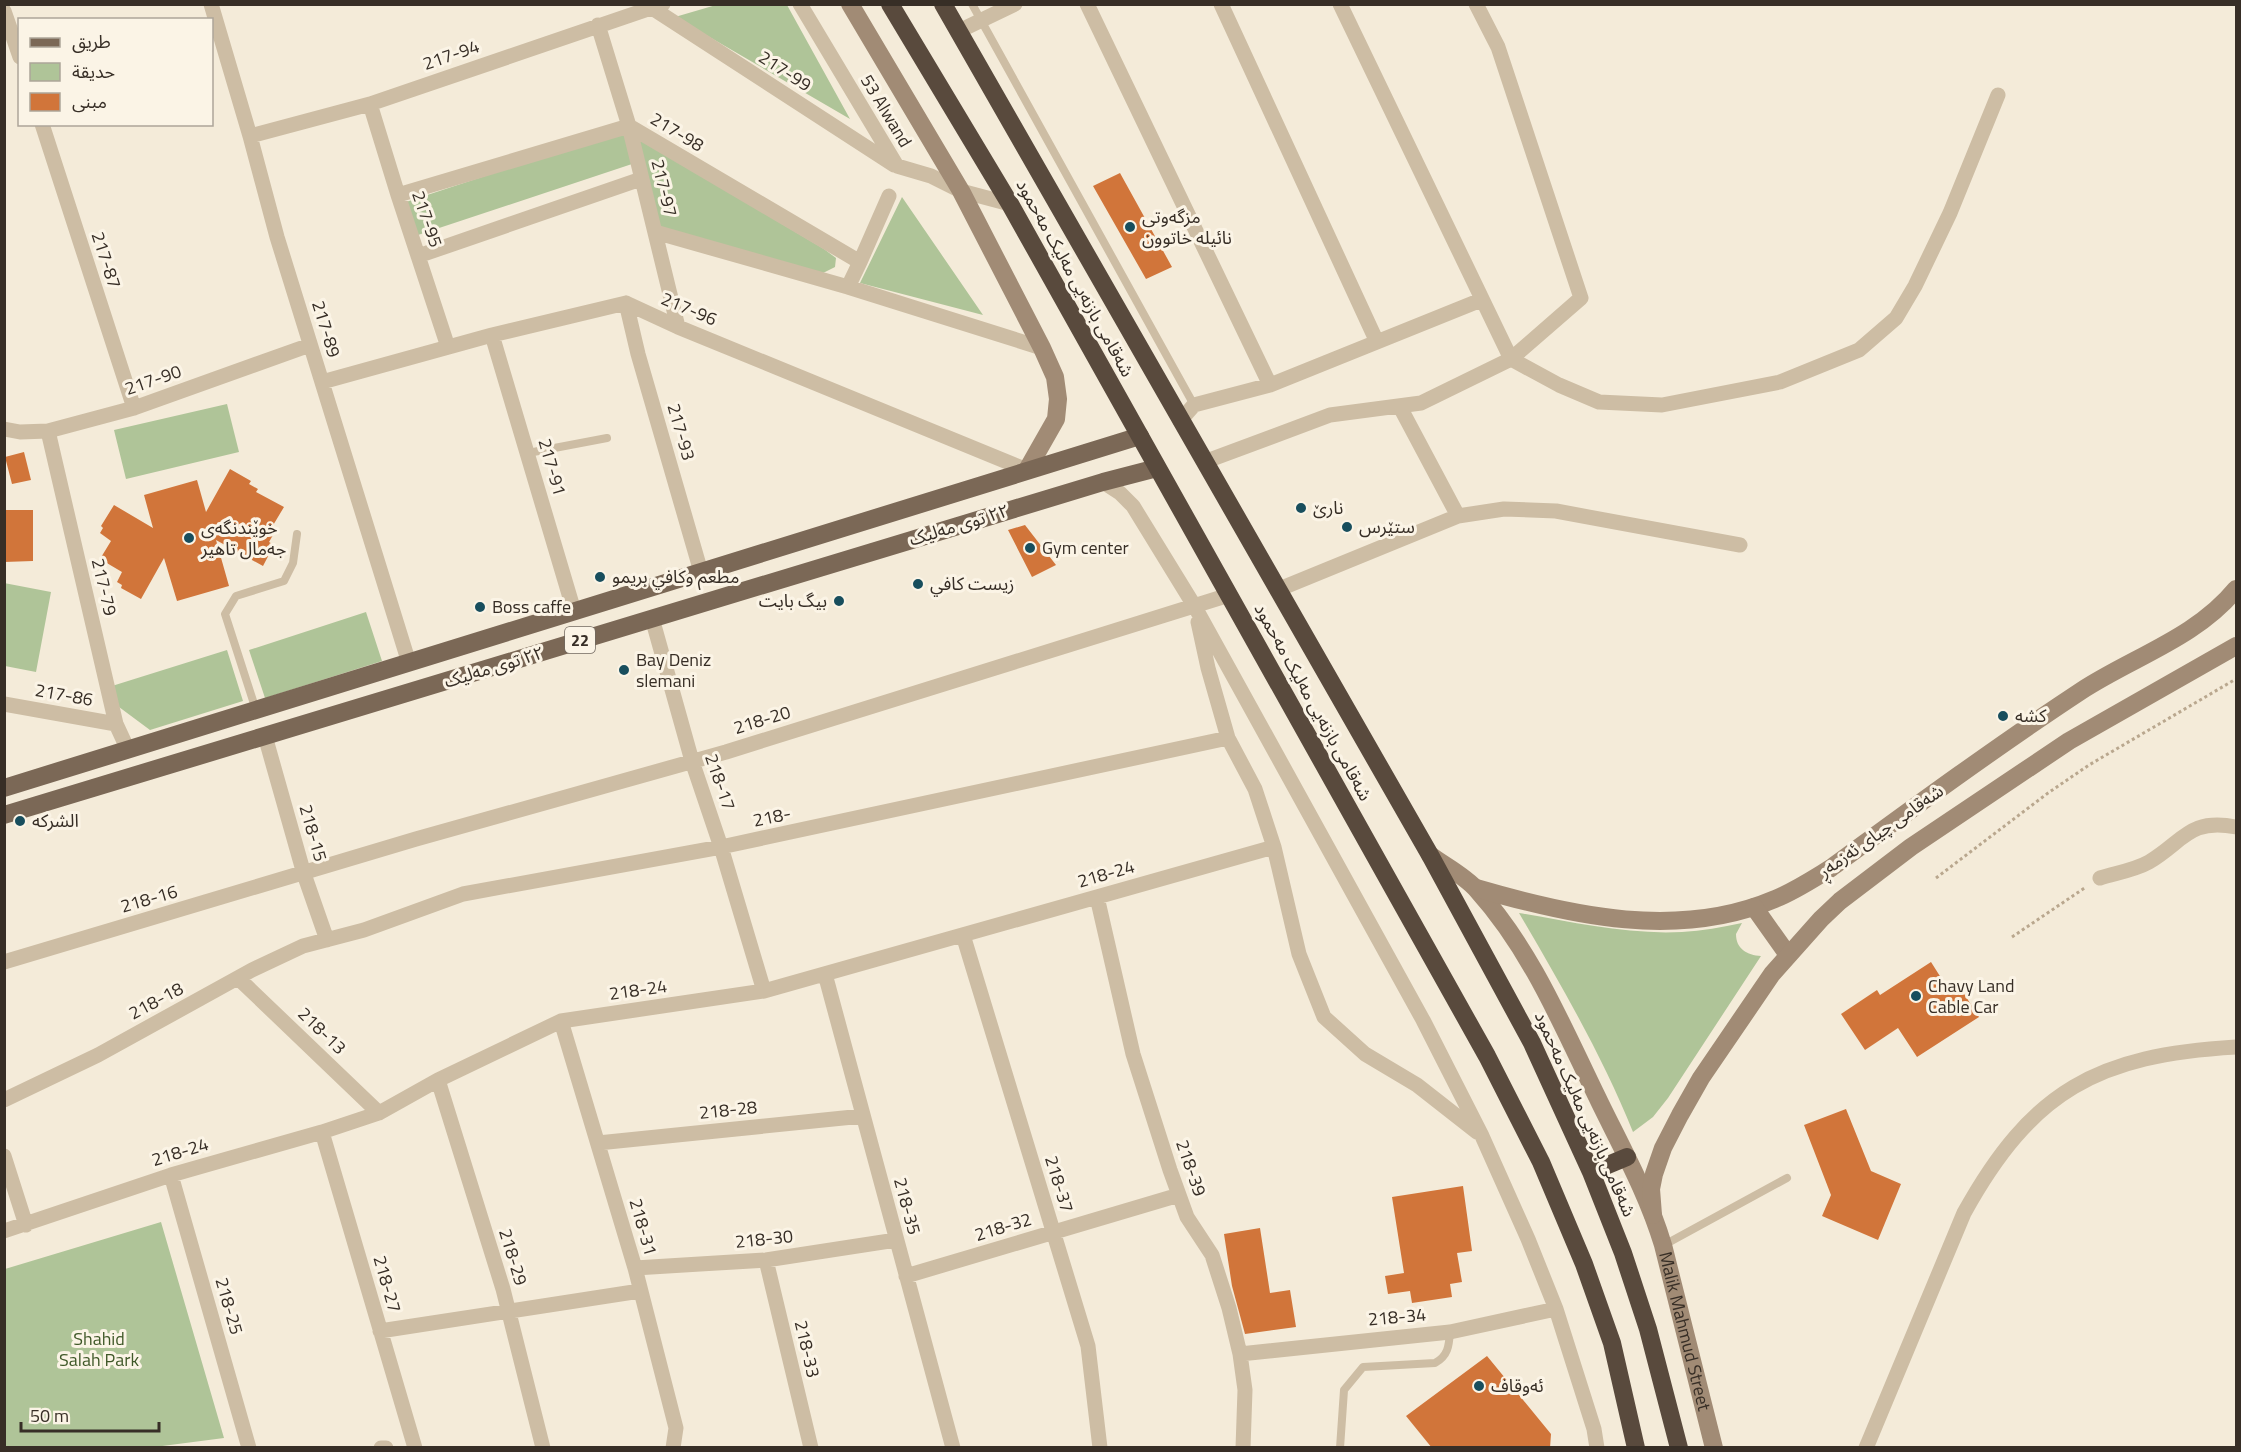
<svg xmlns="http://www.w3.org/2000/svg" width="2241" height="1452" font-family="'Titillium Web','Noto Sans Arabic',sans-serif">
<rect width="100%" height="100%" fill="#f4ebd9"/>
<path fill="#afc498" d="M716,5H787L850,119L675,17Z
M624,130L635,163L418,235L406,202Z
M638,138L824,249L836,258L835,267L823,273L659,228Z
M902,197L983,315L860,283Z
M227,404L239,452L126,479L114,430Z
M4,583L51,592L36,672L5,666Z
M366,612L382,661L265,698L249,650Z
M227,650L243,701L150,730L119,707L112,686Z
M1519,913C1572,922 1628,935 1682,932C1702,931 1722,927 1742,923L1736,934C1736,949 1747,955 1761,956L1668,1098L1653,1117L1633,1132C1602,1055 1561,985 1519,913Z
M161,1222L224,1438L147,1448L5,1447V1269Z"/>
<path fill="#d1753a" d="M1120,173L1172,267L1146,279L1093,186Z
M24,452L31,480L12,484L5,457Z
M230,469L251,481L249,484L258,489L256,492L284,507L269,532L273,535L269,542L274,545L263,566L216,540L229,586L177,601L164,558L141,599L121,588L122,585L117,582L122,572L100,559L111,541L100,533L103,528L101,526L114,505L153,528L144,495L197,480L206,512Z
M4,510H33V561L4,562Z
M1025,525L1056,565L1032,577L1008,530Z
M1931,962L1950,992L1959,986L1979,1017L1917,1057L1898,1028L1865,1050L1841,1014L1877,990L1880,995Z
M1846,1109L1871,1171L1901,1184L1878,1240L1822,1216L1831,1195L1804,1125Z
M1463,1186L1472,1251L1457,1253L1462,1282L1450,1284L1452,1297L1412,1303L1410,1291L1388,1294L1385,1276L1404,1273L1392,1197Z
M1260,1228L1270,1293L1290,1290L1296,1327L1245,1334L1232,1286L1224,1234Z
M1487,1356L1551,1434L1550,1448H1432L1406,1416Z"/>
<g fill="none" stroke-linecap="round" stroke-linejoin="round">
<path stroke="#b9a78e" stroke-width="3" stroke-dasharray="3 3" stroke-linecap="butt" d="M1936,878L2048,793L2089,765L2236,679
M2012,937L2086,887"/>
<path stroke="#cdbda4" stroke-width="8" d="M972,4L1194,405
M528,453L607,438
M256,710L225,614L236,596L284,581L293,563L297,534
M1664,1245L1787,1178
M1340,1448L1344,1390L1363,1367L1435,1363C1448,1356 1449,1346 1450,1332"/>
<path stroke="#cdbda4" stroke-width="15" d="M211,4L250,136L277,237L409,663
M800,4L897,166L931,176L961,191L1010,204
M1087,4L1270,385
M1221,4L1377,342
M1340,4L1511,359L1581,298L1498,47L1476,4
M652,8L894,165
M4,11L20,57
M598,25L629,126L678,327
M959,31L1015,4
M370,104L398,195L448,347
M42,124L134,408
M250,136L370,104L663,4
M398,195L629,126L860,262L848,287
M655,232L848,287L1042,348
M418,256L641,179
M860,262L889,196
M626,303L638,354L701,572
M492,335L574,611
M322,382L492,335L626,303L678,327L1027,470
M1400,407L1458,516
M1180,421L1194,405L1270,385L1481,300
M4,429L20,432L48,431L134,408L310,345
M48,431L116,724L128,750
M1204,462L1330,415L1421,403L1511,359L1559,385L1599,402L1662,405L1780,382L1859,350L1896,318L1915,286L1950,213L1998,95
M1103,482L1120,493L1133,506L1195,607L1423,1020L1482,1136L1528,1239L1556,1309L1594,1429L1597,1448
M1277,590L1458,516L1504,509L1556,511L1740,545
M652,618L692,761L721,847L764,991
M1198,622L1208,668L1228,738L1255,789L1274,847L1299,954L1324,1017L1365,1054L1417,1085L1477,1132
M4,704L116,724
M265,736L304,874L327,940
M2100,878C2116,873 2135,870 2149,862C2184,841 2189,818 2236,827
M1097,897L1133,1054L1170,1170L1187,1217L1212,1255L1229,1308L1240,1354L1245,1390L1243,1448
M963,935L1088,1346L1100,1448
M4,962L416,839L726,752L1229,595
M825,974L953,1448
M238,978L379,1113
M561,1021L635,1268L676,1428L673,1448
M438,1080L503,1289L543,1448
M4,1100L98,1055L252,970L303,946L364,930L463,894L721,847L1228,738
M322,1132L415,1448
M598,1143L863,1116
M4,1156L26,1225
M171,1175L249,1448
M4,1231L171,1175L322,1132L379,1113L438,1080L561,1021L764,991L1274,847
M766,1260L811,1448
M635,1268L766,1260L896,1240
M906,1276L1179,1195
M380,1331L640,1291
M1240,1354L1450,1332L1556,1309
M381,1448H386
M1866,1448L1964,1213C2032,1090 2098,1055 2236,1047"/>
<g stroke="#a18b75" stroke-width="18">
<path d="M850,4L961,191L1042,348L1055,377L1058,399L1056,419L1027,470"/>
<path id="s1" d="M1430,855C1445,866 1465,876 1477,890C1533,952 1564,1030 1600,1103C1623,1150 1648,1195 1663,1245L1714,1448"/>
<path d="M1476,888C1572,916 1679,940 1775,899C1795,891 1813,879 1831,868C1913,808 1996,747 2081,691C2133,657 2196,638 2236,589"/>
<path d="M1754,907L1788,955"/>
<path d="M1653,1215L1651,1189L1654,1174L1663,1148L1680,1115L1701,1078L1772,974L1821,919L1840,901L1911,847L2069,741L2236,646"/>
</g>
<path stroke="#7b6856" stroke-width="18" d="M4,788L1140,436
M4,815L1103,482L1157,468"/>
<path stroke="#594a3d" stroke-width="18" d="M890,4L1010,204L1487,1056L1541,1162L1584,1264L1612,1343L1636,1448
M943,4L1430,855L1532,1043L1591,1172L1623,1253L1648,1329L1679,1448
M1591,1172L1627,1157"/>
</g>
<g fill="#184e5d" stroke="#fbf4e6" stroke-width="2">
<circle cx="1130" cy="227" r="6"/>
<circle cx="1301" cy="508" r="6"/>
<circle cx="1347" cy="527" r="6"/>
<circle cx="189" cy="538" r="6"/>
<circle cx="1030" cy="548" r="6"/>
<circle cx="600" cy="577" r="6"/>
<circle cx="918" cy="584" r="6"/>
<circle cx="839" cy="601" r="6"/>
<circle cx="480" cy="607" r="6"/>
<circle cx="624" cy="670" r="6"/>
<circle cx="2003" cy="716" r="6"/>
<circle cx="20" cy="821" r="6"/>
<circle cx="1916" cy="996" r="6"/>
<circle cx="1479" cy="1386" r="6"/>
</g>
<g text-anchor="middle" stroke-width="6" stroke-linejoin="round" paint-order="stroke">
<rect fill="#fbf4e6" stroke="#726960" stroke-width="1.5" x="565" y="627" width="30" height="26" rx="4.5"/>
<g font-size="16" font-weight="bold" fill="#372e26">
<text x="580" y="646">22</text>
</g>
<g font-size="18" fill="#372e26" stroke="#fbf4e6">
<text transform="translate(451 55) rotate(-19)" y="6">217-94</text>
<text transform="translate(785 71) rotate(33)" y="6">217-99</text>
<text transform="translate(886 111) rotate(59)" y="6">53 Alwand</text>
<text transform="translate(677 132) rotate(31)" y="6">217-98</text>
<text transform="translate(664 188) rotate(76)" y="6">217-97</text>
<text transform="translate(427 219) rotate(71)" y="6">217-95</text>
<text transform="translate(106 260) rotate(72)" y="6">217-87</text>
<text transform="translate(1075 278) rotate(61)" y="6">شەقامی بازنەیی مەلیک مەحمود</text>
<text transform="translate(689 309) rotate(23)" y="6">217-96</text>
<text transform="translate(326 329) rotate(73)" y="6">217-89</text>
<text transform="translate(153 380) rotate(-19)" y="6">217-90</text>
<text transform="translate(681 432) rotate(74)" y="6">217-93</text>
<text transform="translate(552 467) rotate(74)" y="6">217-91</text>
<text transform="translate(959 525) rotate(-17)" y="6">٢٢ توی مەلیک</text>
<text transform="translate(104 587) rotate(77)" y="6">217-79</text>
<text transform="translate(494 667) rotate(-17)" y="6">٢٢ توی مەلیک</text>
<text transform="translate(64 695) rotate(10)" y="6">217-86</text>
<text transform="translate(1313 702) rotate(61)" y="6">شەقامی بازنەیی مەلیک مەحمود</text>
<text transform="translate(762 720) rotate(-17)" y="6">218-20</text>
<text transform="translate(720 782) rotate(71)" y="6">218-17</text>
<text transform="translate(772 817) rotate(-12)" y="6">218-</text>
<text transform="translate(1881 831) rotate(-35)" y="6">شەقامی چیای ئەزمەڕ</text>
<text transform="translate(313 833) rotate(74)" y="6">218-15</text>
<text transform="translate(1106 874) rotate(-16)" y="6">218-24</text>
<text transform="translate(149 899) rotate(-16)" y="6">218-16</text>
<text transform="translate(638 990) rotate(-8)" y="6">218-24</text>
<text transform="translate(156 1001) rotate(-28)" y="6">218-18</text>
<text transform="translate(322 1031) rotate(44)" y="6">218-13</text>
<text transform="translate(728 1110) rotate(-6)" y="6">218-28</text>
<text transform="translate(1585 1114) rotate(66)" y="6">شەقامی بازنەیی مەلیک مەحمود</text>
<text transform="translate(180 1152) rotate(-17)" y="6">218-24</text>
<text transform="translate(1191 1168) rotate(71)" y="6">218-39</text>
<text transform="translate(1059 1184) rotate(73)" y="6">218-37</text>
<text transform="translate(907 1206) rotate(75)" y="6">218-35</text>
<text transform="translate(643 1227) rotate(74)" y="6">218-31</text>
<text transform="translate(1003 1227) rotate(-17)" y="6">218-32</text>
<text transform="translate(764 1239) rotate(-6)" y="6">218-30</text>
<text transform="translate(513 1257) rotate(73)" y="6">218-29</text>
<text transform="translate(387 1284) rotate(74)" y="6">218-27</text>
<text transform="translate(229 1306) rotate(74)" y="6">218-25</text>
<text transform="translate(1397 1317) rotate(-5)" y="6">218-34</text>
<text dy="6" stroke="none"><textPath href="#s1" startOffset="550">Malik Mahmud Street</textPath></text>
<text transform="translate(807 1349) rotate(77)" y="6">218-33</text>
</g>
<g font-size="18" fill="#372e26" stroke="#fbf4e6" text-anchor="start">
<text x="1142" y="223">مزگەوتی<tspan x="1142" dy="21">نائیلە خاتوون</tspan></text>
<text x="1313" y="514">نارێ</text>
<text x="1359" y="533">ستێرس</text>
<text x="201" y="534">خوێندنگەی<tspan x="201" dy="21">جەمال تاهیر</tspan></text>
<text x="1042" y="554">Gym center</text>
<text x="612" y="583">مطعم وكافي بريمو</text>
<text x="930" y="590">زيست كافي</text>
<text x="827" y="607" text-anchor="end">بیگ بایت</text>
<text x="492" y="613">Boss caffe</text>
<text x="636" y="666">Bay Deniz<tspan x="636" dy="21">slemani</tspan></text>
<text x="2015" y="722">كشه</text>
<text x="32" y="827">الشركه</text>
<text x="1928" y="992">Chavy Land<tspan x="1928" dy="21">Cable Car</tspan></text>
<text x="1491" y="1392">ئەوقاف</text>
</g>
<g font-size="18" fill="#3f5828" stroke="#fbf4e6">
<text x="99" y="1345">Shahid<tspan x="99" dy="21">Salah Park</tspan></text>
</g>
</g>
<rect width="2241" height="1452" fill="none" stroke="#372e26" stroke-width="12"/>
<rect x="18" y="18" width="195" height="108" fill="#fbf4e6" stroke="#ada599" stroke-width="1.5"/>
<rect x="30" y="38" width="30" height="9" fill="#7b6856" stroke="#ada599" stroke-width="1.5"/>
<text x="72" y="48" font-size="18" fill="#372e26">طريق</text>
<rect x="30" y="63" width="30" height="18" fill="#afc498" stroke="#ada599" stroke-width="1.5"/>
<text x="72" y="78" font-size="18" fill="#372e26">حديقة</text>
<rect x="30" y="93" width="30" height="18" fill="#d1753a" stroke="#ada599" stroke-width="1.5"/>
<text x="72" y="108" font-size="18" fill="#372e26">مبنى</text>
<path d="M21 1422v9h138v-9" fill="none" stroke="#372e26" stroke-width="3"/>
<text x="30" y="1422" font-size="18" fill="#372e26" stroke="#fbf4e6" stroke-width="4.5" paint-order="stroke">50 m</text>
</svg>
